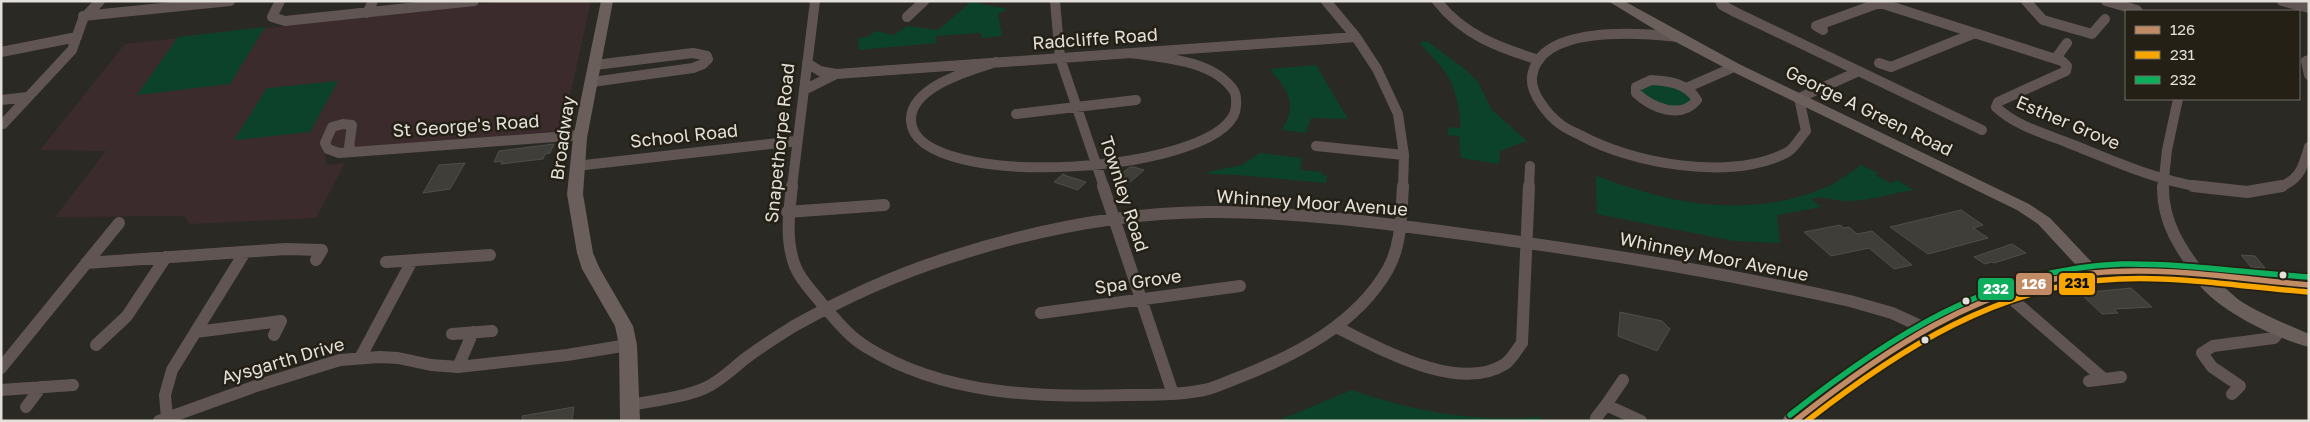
<svg xmlns="http://www.w3.org/2000/svg" width="2310" height="422" font-family="'Golos Text',sans-serif">
<rect width="100%" height="100%" fill="#2a2924"/>
<path fill="#3c2b2d" d="M508,1H591L563,128L559,131L361,147L325,153L326,165L345,163L316,218L190,224L184,216L55,217L106,151L40,150L125,44Z"/>
<path fill="#0c422a" d="M971,2L1008,9L998,14L1002,36L982,38L981,33L936,36L937,43L858,50L859,38L867,37L876,31L894,35L907,26L938,30Z
M265,27L230,84L137,95L178,37Z
M1427,41L1466,70L1478,82L1492,110L1527,141L1500,151L1499,164L1461,158L1459,136L1448,135V127L1461,128C1457,84 1450,74 1419,43Z
M1316,65L1348,119L1311,118L1306,133L1282,130C1299,100 1287,92 1270,69Z
M338,81L310,132L234,140L267,88Z
M1645,85H1674L1692,99L1684,107H1663L1640,94L1641,89Z
M1260,153L1302,158L1300,170L1322,172V175L1327,176L1326,183L1237,175L1209,174L1207,172L1242,165Z
M1861,165L1878,173L1875,175L1891,183L1897,180L1914,190C1892,193 1870,201 1847,201C1836,201 1822,195 1812,199L1821,207L1777,215L1780,243L1734,241L1597,214L1596,176C1660,199 1717,214 1786,200C1802,196 1821,191 1836,182C1845,177 1852,171 1861,165Z
M1352,390C1416,412 1473,422 1542,417L1537,421H1277Z"/>
<path fill="#3f3e39" stroke="#4f4e4a" d="M554,144L550,153L545,154L543,159L501,164L502,161L494,162L499,151Z
M465,163L450,189L423,193L439,165Z
M1134,167L1144,170L1129,183L1116,178L1130,167Z
M1063,174L1067,176L1086,182L1078,190L1054,182Z
M1961,210L1983,225L1973,228L1988,238L1928,254L1890,227Z
M1840,225L1844,228L1849,227L1857,234L1872,231L1912,265L1894,269L1869,248L1831,256L1804,232Z
M2012,244L2026,253L1994,263L1992,262L1985,264L1974,257Z
M2241,255L2255,256L2265,268L2251,267Z
M2131,288L2152,307L2114,309L2118,313L2102,314L2080,293Z
M1620,312L1662,321L1670,329L1657,351L1618,336Z
M574,407L572,421H523L522,416Z"/>
<g fill="none" stroke-linecap="round" stroke-linejoin="round">
<path stroke="#605553" stroke-width="10" d="M280,1L272,17L285,21L474,1
M1055,1L1060,58L1104,187
M1326,1L1356,37L1377,69L1398,114L1404,155L1403,187
M1437,1C1463,35 1500,48 1539,60
M1720,1L1722,5L1735,12L1982,130
M1874,1L2062,61L2067,66L2066,71L1998,102L1996,107C2016,126 2046,134 2071,144C2114,161 2155,180 2201,187
M2026,1L2043,20L2092,34L2105,19
M2106,1L2137,10
M2282,1L2309,8
M367,13L373,1
M83,16L230,1
M907,17L924,1
M1823,30L1816,26L1879,3
M1677,37C1641,33 1538,24 1532,77C1530,93 1548,115 1560,124C1566,129 1574,132 1580,135C1633,164 1730,181 1786,153C1794,150 1800,137 1806,131L1799,98L1857,72
M1,52L77,37
M2056,58L2067,43
M2309,60L2306,61L2309,75
M996,62C971,70 909,87 911,121C915,195 1234,173 1236,106C1236,101 1237,96 1234,91C1214,60 1164,58 1131,53
M807,63L820,71L836,74
M1879,63L1891,67L1975,33
M1651,80C1669,81 1687,83 1697,100C1681,120 1652,108 1636,93V87Z
M592,82L693,68L703,64L708,59L707,56L693,53L595,65
M1686,88L1734,67
M804,90L836,74L1356,37
M1,100L28,97
M1016,114L1136,100
M3,124L72,50L83,19L100,1
M343,124L352,125L349,147L353,152L339,153L328,149L325,143L332,127Z
M1316,146L1404,155
M353,152L581,135
M576,166L796,141
M792,187L815,1
M1529,187L1530,166
M2163,187L2167,150L2178,99
M2279,187C2300,180 2303,167 2309,147"/>
<path stroke="#605553" stroke-width="12" d="M792,186C789,213 785,240 795,266C800,280 813,292 822,304C836,320 849,337 868,348C944,395 1041,398 1128,395C1153,395 1179,395 1204,390C1216,388 1228,381 1240,377C1296,355 1357,324 1388,269C1402,244 1401,214 1403,186
M1103,186L1173,394
M2163,186C2162,222 2181,250 2202,277
M2193,186L2247,192L2282,186
M787,212L884,205
M386,262L490,255
M86,263L286,249L322,250L316,260
M2005,293L2104,379
M1041,313L1240,286
M1336,327C1380,348 1458,394 1505,364C1512,359 1517,349 1522,343L1529,186
M196,332L281,321L274,335
M452,334L492,331
M96,345L127,316L166,257
M360,358L412,261
M458,367L473,332
M1,368L119,223
M1623,380L1606,405L1641,421
M2089,381L2121,377
M1,390L73,385
M2232,394L2240,386L2212,367L2202,353L2213,346L2274,338L2281,329
M631,405C656,400 682,398 705,388C721,381 733,368 746,358C762,346 778,336 794,326C844,298 897,274 951,257C1034,230 1120,213 1207,212C1305,211 1403,226 1499,239C1617,255 1734,275 1850,301L1892,313L1929,330
M26,407L41,387
M167,418L165,395L172,370L245,252
M1596,418L1606,405
M159,421L256,386L340,360L379,357L398,358L431,365L458,367L567,355L628,345"/>
<path fill="#6b5f5c" fill-rule="evenodd" d="M601,1H613L587,138L583,194L593,253L600,269L633,326L637,345L640,421H620L619,345L615,326L582,269L577,253L567,194L573,138Z
M1608,1H1624L1739,64L2029,204L2050,218L2102,273L2099,277H2087L2038,224L2017,210L1729,70L1672,40Z
M2202,272C2214,275 2230,294 2242,302C2263,315 2286,324 2309,334V347C2272,337 2214,309 2193,277L2196,273Z"/>
<path fill="#716360" fill-rule="evenodd" d="M2120,265L2174,267L2309,278V292L2147,280H2093L2057,286L2024,295L1984,311L1943,331L1868,378L1812,421H1782L1786,414C1881,338 1994,269 2120,265Z"/>
<defs>
<path id="bus-1" d="M1795,421C1882,352 1980,284 2093,273C2165,266 2238,279 2309,285"/>
<path id="bus-2" d="M1807,421C1898,350 2000,284 2119,279C2182,276 2245,287 2308,292"/>
<path id="bus-3" d="M1790,415C1886,339 1994,268 2121,264C2184,263 2246,273 2309,277"/>
</defs>
<use href="#bus-1" stroke="#242016" stroke-width="9"/>
<use href="#bus-2" stroke="#242016" stroke-width="9"/>
<use href="#bus-3" stroke="#242016" stroke-width="9"/>
<use href="#bus-1" stroke="#c18c65" stroke-width="5.5"/>
<use href="#bus-2" stroke="#f7a600" stroke-width="5.5"/>
<use href="#bus-3" stroke="#0daf5c" stroke-width="5.5"/>
</g>
<g fill="#e3e0d9" stroke="#242016" stroke-width="2">
<circle cx="2283" cy="275" r="4.5"/>
<circle cx="1966" cy="301" r="4.5"/>
<circle cx="1925" cy="340" r="4.5"/>
</g>
<g text-anchor="middle" stroke-width="5" stroke-linejoin="round" paint-order="stroke">
<g font-size="18" fill="#e3e0d9" stroke="#242016">
<text transform="translate(1095 39) rotate(-4)" y="6">Radcliffe Road</text>
<text transform="translate(1869 111) rotate(26)" y="6">George A Green Road</text>
<text transform="translate(2068 123) rotate(23)" y="6">Esther Grove</text>
<text transform="translate(466 126) rotate(-4)" y="6">St George's Road</text>
<text transform="translate(684 136) rotate(-6)" y="6">School Road</text>
<text transform="translate(563 138) rotate(-82)" y="6">Broadway</text>
<text transform="translate(780 143) rotate(-84)" y="6">Snapethorpe Road</text>
<text transform="translate(1124 194) rotate(72)" y="6">Townley Road</text>
<text transform="translate(1312 203) rotate(4)" y="6">Whinney Moor Avenue</text>
<text transform="translate(1714 257) rotate(11)" y="6">Whinney Moor Avenue</text>
<text transform="translate(1138 282) rotate(-8)" y="6">Spa Grove</text>
<text transform="translate(283 361) rotate(-16)" y="6">Aysgarth Drive</text>
</g>
</g>
<g stroke="#242016" stroke-width="2">
<rect x="2058" y="272" width="38" height="24" rx="5" fill="#f7a600"/>
<rect x="2015" y="272" width="38" height="24" rx="5" fill="#c18c65"/>
<rect x="1977" y="277" width="38" height="24" rx="5" fill="#0daf5c"/>
</g>
<g font-size="14" text-anchor="middle" font-weight="bold" fill="#fff">
<text x="2034" y="289">126</text>
<text x="1996" y="294">232</text>
</g>
<g font-size="14" text-anchor="middle" font-weight="bold" fill="#111">
<text x="2077" y="288">231</text>
</g>
<rect width="2310" height="422" fill="none" stroke="#e3e0d9" stroke-width="5"/>
<rect x="2125" y="10" width="175" height="90" fill="#242016" stroke="#706d64"/>
<rect x="2135" y="26" width="25" height="8" fill="#c18c65" stroke="#706d64"/>
<text x="2170" y="35" font-size="15" fill="#e3e0d9">126</text>
<rect x="2135" y="51" width="25" height="8" fill="#f7a600" stroke="#706d64"/>
<text x="2170" y="60" font-size="15" fill="#e3e0d9">231</text>
<rect x="2135" y="76" width="25" height="8" fill="#0daf5c" stroke="#706d64"/>
<text x="2170" y="85" font-size="15" fill="#e3e0d9">232</text>
</svg>
